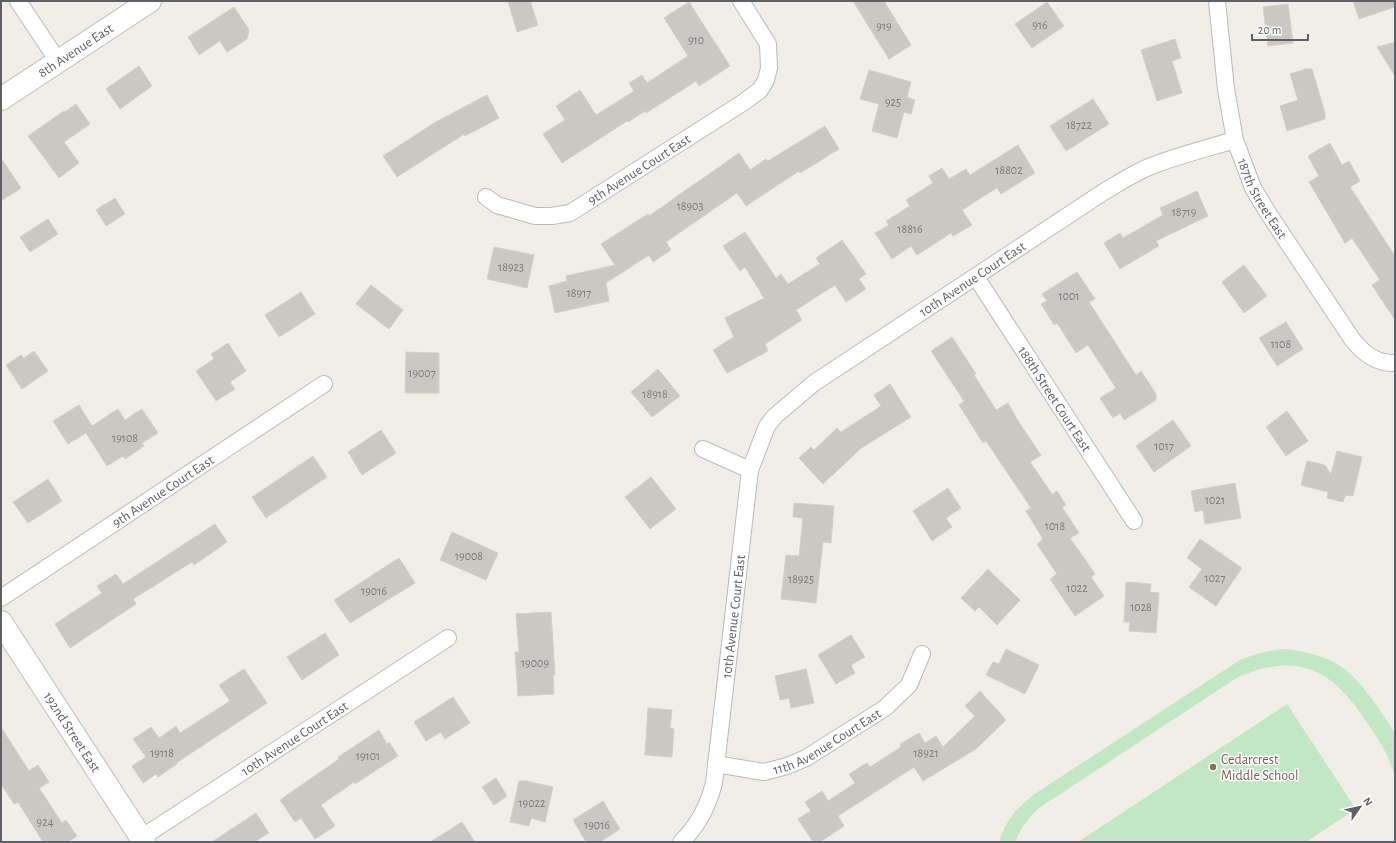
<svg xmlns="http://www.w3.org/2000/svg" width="1396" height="843" font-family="'Alegreya Sans',sans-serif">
<rect width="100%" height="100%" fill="#f0eee6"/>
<path fill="#c2e7c4" d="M1285,649C1336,656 1350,667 1379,709C1383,716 1394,728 1395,736C1396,749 1395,765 1395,779C1391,758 1380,742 1368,724C1333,670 1300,651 1238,677L1039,808C1028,818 1021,828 1015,842H999C1006,820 1015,810 1033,795L1240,660C1255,654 1269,650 1285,649Z
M1287,704L1356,809L1306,842H1078Z"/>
<path fill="#cbc8c3" stroke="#d5d0c4" d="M508,1H530L538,25L517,32Z
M853,1H884L911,45L889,59Z
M1353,1H1395V7L1359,19Z
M689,2L730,66L699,86L696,81L646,113L645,111L628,122L627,121L562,163L543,134L565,120L556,106L580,90L596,115L634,91L629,83L642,75L647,83L688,56L664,18Z
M1047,2L1064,26L1032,48L1015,24Z
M1288,4L1293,43L1268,46L1263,7Z
M234,7L249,30L247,39L227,52L220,41L199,55L188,37Z
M1175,39L1181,58L1172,61L1182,93L1157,101L1141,50Z
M1395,42V76L1377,47Z
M139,66L152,86L120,109L106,89Z
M1306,69H1312L1325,113V119L1287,131L1280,106L1298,100L1290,74Z
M869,70L911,82L907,97L915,100L911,114L904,112L897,138L872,131L879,104L860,99Z
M487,95L499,118L465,136L464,134L397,177L383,156L434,123Z
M1093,99L1109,124L1066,151L1050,126Z
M76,104L90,124L64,142L79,163L59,178L28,136L64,111L65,112Z
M825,126L839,149L800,173L799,171L746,206L737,193L666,242L671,250L653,262L649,255L606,283L609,301L555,313L549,286L567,281L566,276L615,265L601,244L648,214L649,216L739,153L750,170L766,159L768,161Z
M1330,143L1342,165L1349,161L1360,181L1350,187L1395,256V320L1372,285L1380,280L1352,238L1345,243L1309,182L1319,176L1308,156Z
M1018,145L1035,173L1001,194L997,188L962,210L972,225L953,236L951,233L917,255L911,246L892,259L875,233L889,225L886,221L910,206L906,200L933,183L929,176L942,168L949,179L966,169L970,175Z
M1,158L21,188L1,201Z
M1197,191L1208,216L1156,241L1159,246L1120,269L1104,243L1120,233L1123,238L1163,215L1160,208Z
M115,198L125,214L106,226L96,210Z
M48,219L58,234L30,252L20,237Z
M745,232L776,278L781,274L788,284L820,264L816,258L842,240L866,274L859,279L866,289L846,302L835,285L796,310L802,320L765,344L768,351L727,373L713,350L734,337L725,318L764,298L745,267L740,271L723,246Z
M494,247L534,255L527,288L487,279Z
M1244,265L1267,296L1244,313L1222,282Z
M1077,272L1095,299L1089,302L1136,375L1141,371L1156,394V400L1124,420L1120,413L1113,418L1100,398L1116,388L1088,345L1076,353L1057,323L1054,325L1041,304L1047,301L1042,294Z
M371,285L403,310L389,329L356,304Z
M301,292L315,314L279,337L265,315Z
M1286,322L1303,349L1277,366L1259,338Z
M952,337L976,374L974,375L996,410L1008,403L1018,421L1041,455L1030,462L1052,494L1057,491L1066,505L1062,507L1079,533L1070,538L1095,574L1091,577L1104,596L1075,616L1050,579L1057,574L1037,544L1043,539L1026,511L1031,508L986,441L983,443L959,405L964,401L931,351Z
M228,343L246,371L230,382L235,389L216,401L196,371L214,359L211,354Z
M34,351L48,371L22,389L6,365L21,355L24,358Z
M406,352L439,353V393H405Z
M658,369L680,396L652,417L631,392Z
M890,384L911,417L860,449L823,484L799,458L811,447L814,450L837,428L841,432L881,406L874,395Z
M79,405L92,426L118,409L125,420L142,409L158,433L142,443L144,446L125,459L123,456L107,466L86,433L68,444L53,421Z
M1287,411L1308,441L1286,456L1266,427Z
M1173,420L1191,446L1154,472L1136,446Z
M381,430L396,453L362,475L348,452Z
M1337,451L1362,457L1353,496L1346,495L1347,496H1345L1343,502L1327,498L1328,492L1301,485L1307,461L1325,465L1331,474Z
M313,456L327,477L266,518L252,497Z
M651,477L676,509L650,529L625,497Z
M48,479L62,501L28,523L13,502Z
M1235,483L1241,518L1205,524L1203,510L1195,512L1191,491Z
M948,488L961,508L946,518L952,527L932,541L913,511Z
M794,503L834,506L831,543L823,542L816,603L781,599L786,555L799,556L803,518L793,517Z
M215,524L227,542L194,565L192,562L133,599L136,604L70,648L55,624L102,593L97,586L116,574L123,584Z
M452,532L498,553L486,580L440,560Z
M1200,539L1242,568L1216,606L1189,587L1202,569L1187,558Z
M399,558L415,583L350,623L334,600Z
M988,569L1020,600L997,625L979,607L975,611L961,598Z
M1126,582L1151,584L1150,592L1159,593L1156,633L1129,631L1130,622H1124Z
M551,612L555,675H553L554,694L518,696L515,652H519L516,614Z
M325,633L339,655L302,680L287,657Z
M851,635L865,657L851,665L855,673L836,684L818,655Z
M1006,649L1039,665L1025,694L986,675L993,662L999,664Z
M244,669L267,703L176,763L177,764L158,777L156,774L143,783L132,766L146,757L133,739L151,727L159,738L176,726L180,733L230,701L219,685Z
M806,669L814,703L791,708L789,698L780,700L775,676Z
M980,691L1006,720L976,749L923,781L914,767L838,816L844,826L820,842H813L798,819L811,811L805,802L822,791L828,801L855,783L849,774L867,763L870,767L901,747L900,744L919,733L925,743L936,736L943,747L975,716L965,706Z
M453,697L470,723L445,739L441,732L426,741L414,722Z
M648,708L672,710L670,728L674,729L672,757L645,755Z
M1,727L29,771L38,765L49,782L39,788L62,823L66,820L77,836L68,842H43L18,802L14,804L1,784Z
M379,730L387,744L389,742L398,756L355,784L354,782L321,805L335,826L315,839L301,818L295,822L280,800L339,759L338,757Z
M496,778L507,796L494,805L482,787Z
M519,781H526L553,787L545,822L531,818L529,826L510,822Z
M603,801L620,829L600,842H586L573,820Z
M256,813L269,833L254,842H212Z
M462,822L475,842H430Z"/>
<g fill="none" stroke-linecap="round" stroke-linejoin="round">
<defs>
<g id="street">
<path d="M18,1L58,61"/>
<path id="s1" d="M1217,1L1226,89L1235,140L1253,188L1270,216L1352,339C1363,353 1376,364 1395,363"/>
<path id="s2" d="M486,197L497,205L535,216H552L570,213L744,102L760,90L766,80L769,68L768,44L741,1"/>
<path id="s3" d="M976,277L1134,521"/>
<path d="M703,449L750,470"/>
<path id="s4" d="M1,598L324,384"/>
<path id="s5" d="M716,764L764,772L787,766L806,758L885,708L909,685L922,654"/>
<path id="s6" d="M141,838L448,638"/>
<path id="s7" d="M681,842C698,826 708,806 714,783L750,470L767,426L775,416L814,383L1102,193C1119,183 1135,172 1154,165C1180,155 1208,148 1235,140"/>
</g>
<g id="secondary">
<path id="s8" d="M1,99L150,1"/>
<path id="s9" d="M1,622L144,842"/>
</g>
</defs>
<use href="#street" stroke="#b8babf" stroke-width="18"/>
<use href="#secondary" stroke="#bbbdc3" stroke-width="24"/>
<use href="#street" stroke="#fff" stroke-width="16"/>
<use href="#secondary" stroke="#fff" stroke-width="22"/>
</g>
<circle fill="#8d6e63" stroke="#fff" stroke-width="1.5" cx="1213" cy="767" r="4"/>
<g text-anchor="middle" stroke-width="3" stroke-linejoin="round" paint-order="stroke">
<g font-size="12" fill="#787a7d">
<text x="1040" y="29">916</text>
<text x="884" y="30">919</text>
<text x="696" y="44">910</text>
<text x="893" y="106">925</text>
<text x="1079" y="129">18722</text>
<text x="1009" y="174">18802</text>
<text x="690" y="210">18903</text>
<text x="1184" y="216">18719</text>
<text x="910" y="233">18816</text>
<text x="511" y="271">18923</text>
<text x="579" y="297">18917</text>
<text x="1069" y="300">1001</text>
<text x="1281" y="348">1108</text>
<text x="422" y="377">19007</text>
<text x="655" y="398">18918</text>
<text x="125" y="442">19108</text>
<text x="1164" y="450">1017</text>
<text x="1215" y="504">1021</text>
<text x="1055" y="530">1018</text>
<text x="469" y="560">19008</text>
<text x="1215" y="582">1027</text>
<text x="801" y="583">18925</text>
<text x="1077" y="592">1022</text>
<text x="374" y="595">19016</text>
<text x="1141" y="611">1028</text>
<text x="535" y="667">19009</text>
<text x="162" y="757">19118</text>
<text x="926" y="757">18921</text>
<text x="368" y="760">19101</text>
<text x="532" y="807">19022</text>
<text x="45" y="826">924</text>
<text x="597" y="829">19016</text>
</g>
<g font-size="14" fill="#5d6066" stroke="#fff">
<text dy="5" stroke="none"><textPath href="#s8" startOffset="89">8th Avenue East</textPath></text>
<text dy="5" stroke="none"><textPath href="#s2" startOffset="170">9th Avenue Court East</textPath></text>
<text dy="5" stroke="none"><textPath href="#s1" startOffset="205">187th Street East</textPath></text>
<text dy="5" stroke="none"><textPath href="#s7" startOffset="684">10th Avenue Court East</textPath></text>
<text dy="5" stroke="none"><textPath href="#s3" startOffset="145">188th Street Court East</textPath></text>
<text dy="5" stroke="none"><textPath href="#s4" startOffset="194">9th Avenue Court East</textPath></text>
<text dy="5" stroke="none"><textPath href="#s7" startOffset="236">10th Avenue Court East</textPath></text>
<text dy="5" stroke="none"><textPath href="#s9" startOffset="131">192nd Street East</textPath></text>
<text dy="5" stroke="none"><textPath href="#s6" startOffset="183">10th Avenue Court East</textPath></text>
<text dy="5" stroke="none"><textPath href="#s5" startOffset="119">11th Avenue Court East</textPath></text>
</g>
<g font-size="14" fill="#785e54" stroke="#fff" text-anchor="start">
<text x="1221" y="764">Cedarcrest<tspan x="1221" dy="16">Middle School</tspan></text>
</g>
</g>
<rect width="1396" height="843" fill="none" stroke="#5d6066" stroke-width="4"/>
<g transform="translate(1360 807) rotate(56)" stroke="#ffffff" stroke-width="3" paint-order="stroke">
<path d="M0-3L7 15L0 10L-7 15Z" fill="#5d6066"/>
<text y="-6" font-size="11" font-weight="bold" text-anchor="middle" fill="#5d6066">N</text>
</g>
<path d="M1252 34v6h56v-6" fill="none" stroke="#5d6066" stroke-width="2"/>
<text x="1258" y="34" font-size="12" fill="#5d6066" stroke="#ffffff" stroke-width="3" paint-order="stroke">20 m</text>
</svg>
